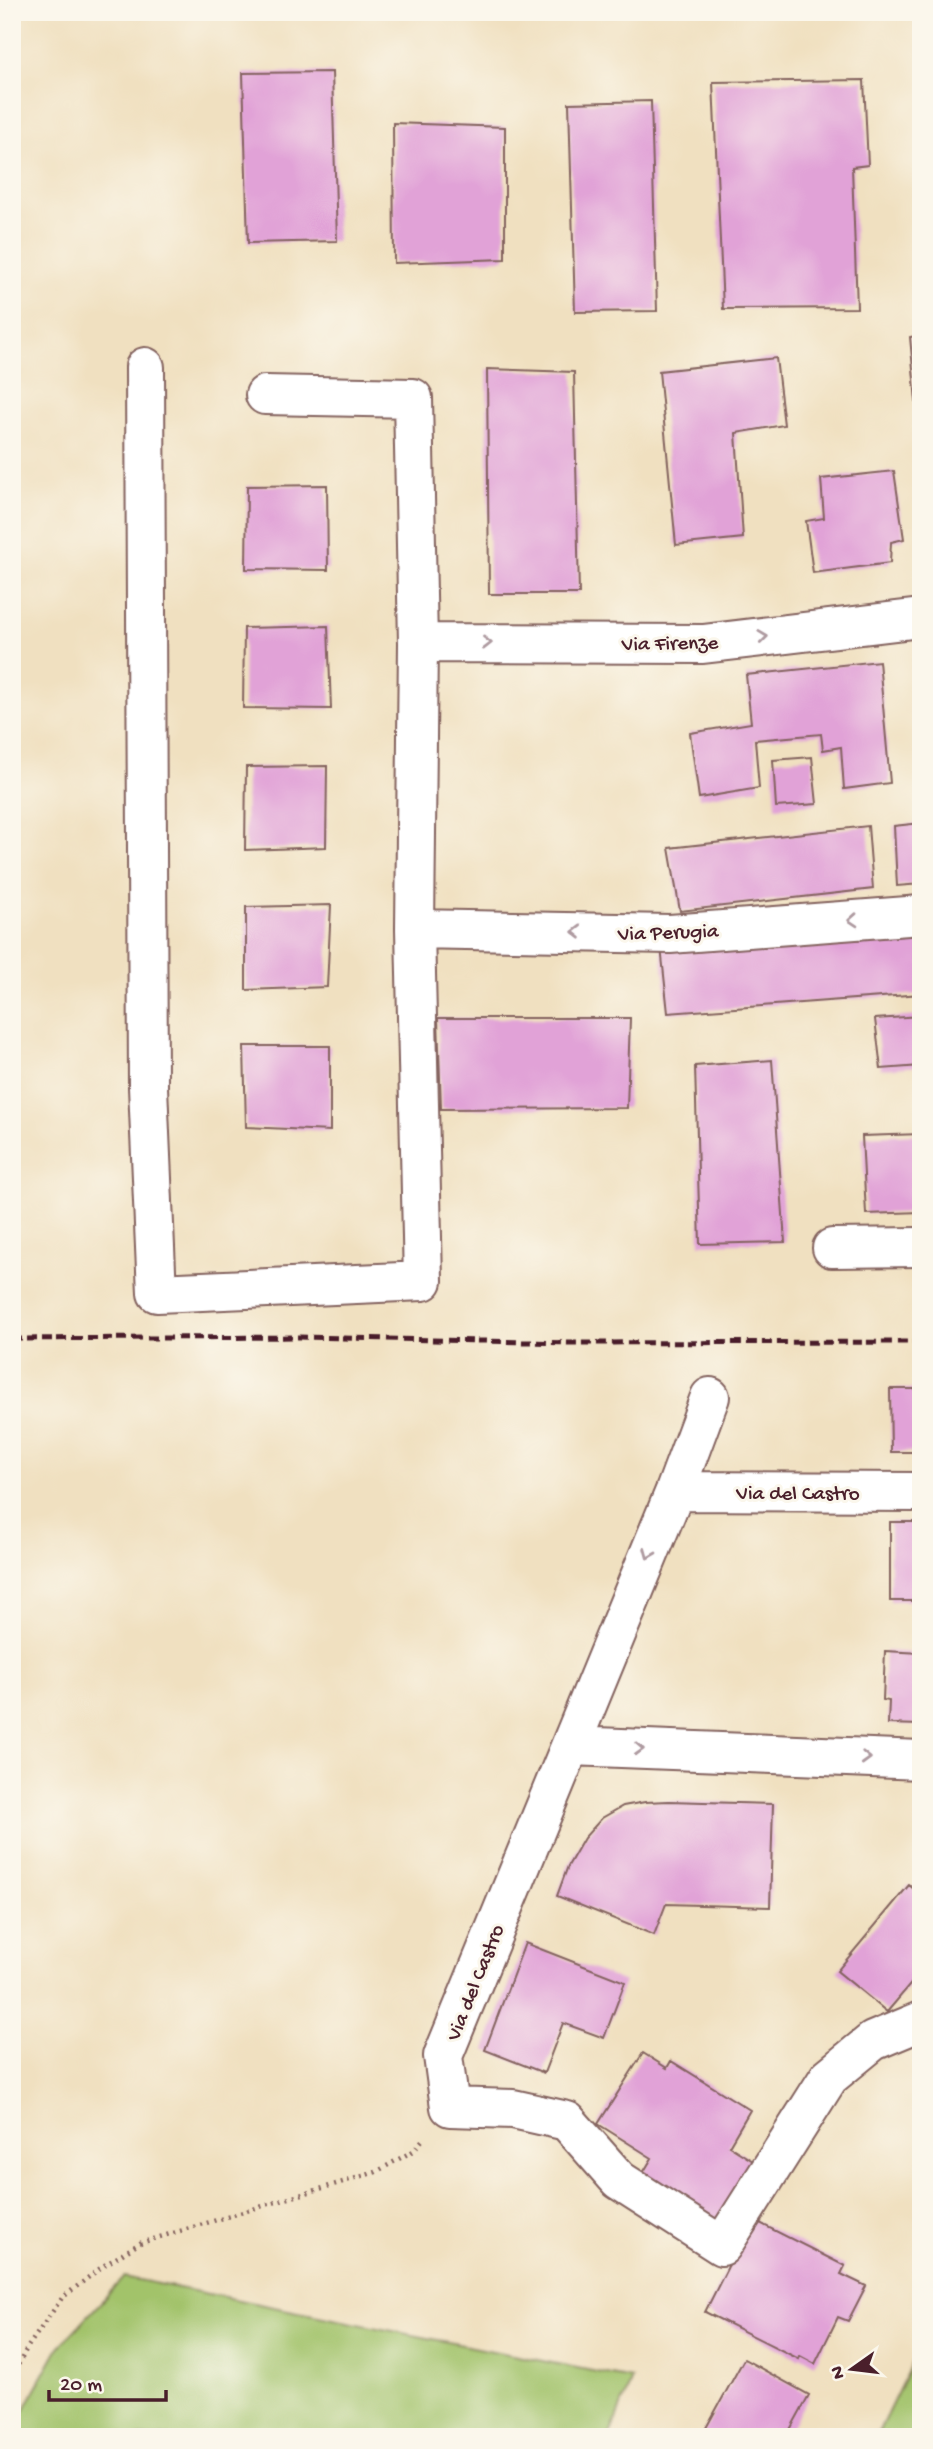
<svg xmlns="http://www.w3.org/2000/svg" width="933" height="2449" font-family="'Gochi Hand',sans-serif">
<rect width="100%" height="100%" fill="#fbf7ec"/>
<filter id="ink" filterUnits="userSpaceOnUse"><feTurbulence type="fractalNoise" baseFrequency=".0143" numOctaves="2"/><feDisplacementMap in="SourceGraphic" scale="14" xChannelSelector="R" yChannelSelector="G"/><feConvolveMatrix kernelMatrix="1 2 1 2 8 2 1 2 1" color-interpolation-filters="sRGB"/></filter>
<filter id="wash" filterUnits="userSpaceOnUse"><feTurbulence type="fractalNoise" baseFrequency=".00686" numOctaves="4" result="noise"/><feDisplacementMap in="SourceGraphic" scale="28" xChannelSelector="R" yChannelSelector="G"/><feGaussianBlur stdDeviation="1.57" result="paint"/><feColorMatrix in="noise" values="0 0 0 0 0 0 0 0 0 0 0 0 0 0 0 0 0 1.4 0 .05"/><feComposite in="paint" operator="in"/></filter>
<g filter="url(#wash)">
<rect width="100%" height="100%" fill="#f0e0c0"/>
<path fill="#a2c36b" stroke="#76714b" stroke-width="2" d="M124,2277L632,2379L609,2437H12V2432L59,2347Z
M921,2344V2437H876Z"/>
<g id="blocks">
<path fill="#e1a2d7" d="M332,72L337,241L248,243L243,73Z
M864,80L868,165L852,167L857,308L723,309L713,82Z
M651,101L657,311L575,312L569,103Z
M393,123L505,127V259L394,263Z
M921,335V433H919L910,337Z
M776,358L784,425L736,433L743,538L676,545L659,371Z
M487,369L574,372L579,594H489Z
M894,471L904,539L891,542L890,563L813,573L806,521L824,518L821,479Z
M327,485L328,570L246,569L247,486Z
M328,626L331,709L243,708L244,628Z
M879,661L890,783L844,789L841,747L823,750L821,734L755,740L759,788L699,798L690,733L751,723L746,675Z
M812,757L817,804L776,807L773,760Z
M327,766L326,847L245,850L246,767Z
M921,823V884L897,886L894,826Z
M868,826L873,889L680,911L669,848Z
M331,905L327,987L246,990V907Z
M921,927V994L668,1013L661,947Z
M921,1016V1066L881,1069L875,1019Z
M438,1018H630L627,1108L441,1109Z
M244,1046H330V1131L246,1127Z
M772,1060L785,1242L700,1244L695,1066Z
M921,1134V1212L866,1214L862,1136Z
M890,1389H921V1452H891Z
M890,1522H921V1601H890Z
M885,1651L921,1653V1725L888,1724L889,1701L883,1700Z
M669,1801L773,1804L770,1907L666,1904L654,1935L557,1896L568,1866L584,1838L602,1818L623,1806L645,1802Z
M909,1885L921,1895V1972L887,2012L837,1971Z
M525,1943L625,1982L604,2038L563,2023L544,2073L485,2050Z
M643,2053L667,2068L671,2061L750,2110L729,2146L761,2166L721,2229L640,2178L652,2158L598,2124Z
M752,2219L845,2266L841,2274L866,2286L848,2321L838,2317L815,2364L800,2356L799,2359L705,2312Z
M744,2359L809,2395L786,2437H701Z"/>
</g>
</g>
<g filter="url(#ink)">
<use href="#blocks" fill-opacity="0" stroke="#84635f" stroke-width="2"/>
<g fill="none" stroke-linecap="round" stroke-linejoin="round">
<defs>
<path id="street" d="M145,367L148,1087L157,1293L423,1281L415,929L418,643L413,398L265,395
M418,643L703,644L921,618
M415,929L670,934L921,915
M832,1248L921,1247
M710,1397L675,1491L443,2056L450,2107L513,2109L567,2121L619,2180L722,2246L829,2077L873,2041L921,2021
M675,1491L921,1492
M571,1746L921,1760"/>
</defs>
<use href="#street" stroke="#84635f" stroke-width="42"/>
<path stroke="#84635f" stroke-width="4.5" stroke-dasharray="2 5" stroke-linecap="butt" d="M12,2377L27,2348L62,2298L103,2266L140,2243L376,2172L413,2151L425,2137"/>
<use href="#street" stroke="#fff" stroke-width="38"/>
<path stroke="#4a1f2b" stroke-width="5" stroke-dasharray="10 5" stroke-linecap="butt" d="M12,1339L300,1337L572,1343L921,1342"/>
</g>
<defs><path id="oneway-chevron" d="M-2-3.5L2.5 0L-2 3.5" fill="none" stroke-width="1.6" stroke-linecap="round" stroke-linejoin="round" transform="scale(1.75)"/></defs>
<g stroke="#ae9aa0">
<use href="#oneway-chevron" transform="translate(763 637) rotate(-7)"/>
<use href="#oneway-chevron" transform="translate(487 643)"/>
<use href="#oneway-chevron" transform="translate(853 920) rotate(176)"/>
<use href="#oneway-chevron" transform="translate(577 932) rotate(-179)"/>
<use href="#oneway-chevron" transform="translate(649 1554) rotate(112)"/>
<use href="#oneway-chevron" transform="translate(639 1749) rotate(2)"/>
<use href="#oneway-chevron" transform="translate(866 1758) rotate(2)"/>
</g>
</g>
<g text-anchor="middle" stroke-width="6" stroke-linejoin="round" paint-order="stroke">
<g font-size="21" fill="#4a1f2b" stroke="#fbf7ec">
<text transform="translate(670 642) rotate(-1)" y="7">Via Firenze</text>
<text transform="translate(668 931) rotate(-2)" y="7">Via Perugia</text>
<text x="798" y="1499">Via del Castro</text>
<text transform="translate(474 1982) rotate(-68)" y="7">Via del Castro</text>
</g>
</g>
<rect width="933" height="2449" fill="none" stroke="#fbf7ec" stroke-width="42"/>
<g transform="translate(852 2369) rotate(256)" stroke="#fbf7ec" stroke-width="5" paint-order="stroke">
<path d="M0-5L12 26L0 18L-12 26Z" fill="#4a1f2b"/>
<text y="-10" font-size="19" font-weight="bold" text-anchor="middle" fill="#4a1f2b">N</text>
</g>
<path d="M49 2390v10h117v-10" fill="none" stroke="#4a1f2b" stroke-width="3.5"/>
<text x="60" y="2390" font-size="21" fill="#4a1f2b" stroke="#fbf7ec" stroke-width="5" paint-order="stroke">20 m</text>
</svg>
